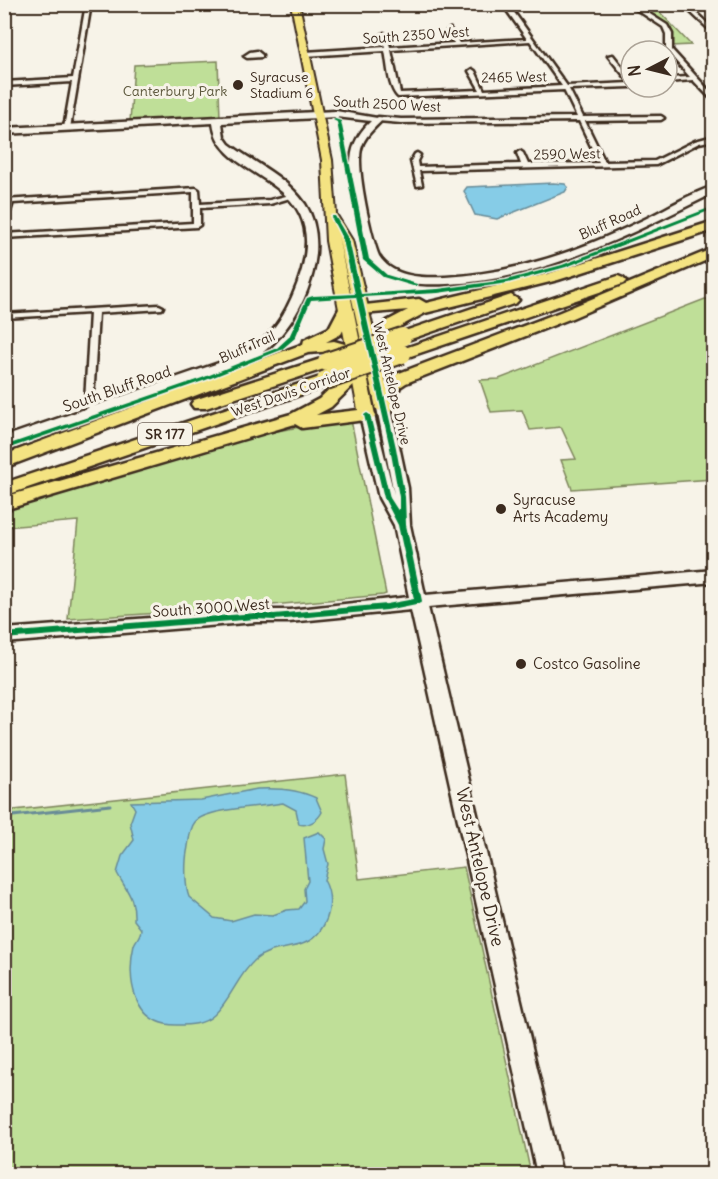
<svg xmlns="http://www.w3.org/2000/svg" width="718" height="1179" font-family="Delius,sans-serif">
<rect width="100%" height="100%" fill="#f7f3e8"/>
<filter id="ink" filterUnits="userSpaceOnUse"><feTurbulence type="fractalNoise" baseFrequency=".0167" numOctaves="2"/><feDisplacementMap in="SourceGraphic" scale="12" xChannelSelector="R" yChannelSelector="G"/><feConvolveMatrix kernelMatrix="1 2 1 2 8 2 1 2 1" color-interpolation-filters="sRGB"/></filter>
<g filter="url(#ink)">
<path fill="#bfdf98" stroke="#7d845b" stroke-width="1.5" d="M654,6L691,45L671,46C669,18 659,19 636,7Z
M218,61L220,118L130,122L134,65Z
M705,299L714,300L713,479L572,489L561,460L576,459L561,427L530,430L522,410L491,412L480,380L499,379Z
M351,420L386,594L383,595L238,608L68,619L78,521L5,527V508C116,475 235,431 351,420Z
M345,774L359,879L464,867L531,1174H5V811Z"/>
<path fill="#86cce7" stroke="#688b97" stroke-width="1.5" d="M553,183L565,184L568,187L565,192L497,219L475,215L464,191L467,187Z
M257,789C277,788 298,789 316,798L322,812C318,820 308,827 299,824L296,810L283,803C264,807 206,808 195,822C189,829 189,843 187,852C185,863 185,888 189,897L214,918L231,921L254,914L273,915L287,910L299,909L305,901L304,889L308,881L304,838L319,832L326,839L324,849L328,864L324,880C333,896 331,916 320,931C303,954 276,942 255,960C237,976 231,1000 214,1015C203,1025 190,1025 176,1025C133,1025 126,978 134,945C136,939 141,936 141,929L134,920C135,897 127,892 117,873L122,856L134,840L130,823L135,809L131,802L201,800Z"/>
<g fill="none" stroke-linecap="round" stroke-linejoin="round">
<path stroke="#688b97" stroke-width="3" d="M4,817L110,805"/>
<defs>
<path id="street" d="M86,4H91L70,128L67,130L64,128L72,82L4,86V82L73,78Z
M418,4H423V6L508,4L567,86L630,83L608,56L613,55L631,78V87L569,89L583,117L661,116L664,118L661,120L585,121L605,162L655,161L695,141L714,136V140L699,143L656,165L419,171L422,185L417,186L411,161L415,154L417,153L420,155L417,161L418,167L521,164L517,153L520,151L523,153L528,164L599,163L579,121L401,123L378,121L375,119L378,117L401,119L577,117L564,90L398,97C388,87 388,65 385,51L305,56L302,54L305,52L385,47L381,35L384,33L387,35L390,47L454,43L447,31L450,29L459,43L527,39L503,5L421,9ZM530,41L562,86L484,90L475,71L472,69L469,71L480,90L400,93L391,50Z
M628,4H634L667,25L672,34V50L714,96V102L693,80L667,82V78L690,77L666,50V34L663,27Z
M682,4H687L714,30V34Z
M257,51L262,55V57L247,58L244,56L250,52Z
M196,188L199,190L200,204L270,200L294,194L297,196L270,204L200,208V225L197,227L4,238V234L193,223V192L13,203L7,220L4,222V200Z
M159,305L163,307L162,309L98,313L93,402L99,412L95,415L92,414L85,402L90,313L4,318V314Z"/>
<path id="secondary" d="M336,111L383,119C374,129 364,136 361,149C356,169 371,237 379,256C393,278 423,278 446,277C517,273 579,251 643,220C666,209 689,194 714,186V193C627,236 545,279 447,284C425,285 395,285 377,269C361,254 361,230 358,210C351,175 342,148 371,121L336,117L222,123L224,137L229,144C254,163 287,177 305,204C337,252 296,339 247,362L4,446V437L233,358C263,346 279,326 292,297C348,171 220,188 213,123L4,134V128Z
M384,404L391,408L408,488L410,525L425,595L714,570V582L428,607L562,1174H537L411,610L289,622H256L4,643V629L256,610H289L409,597L394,525L379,498L360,415L367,411L374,415L394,494L377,408Z"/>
<path id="primary" d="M291,4H299L332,160L336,214L352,240L392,408L384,413L376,408L338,236L375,415L367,420L359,415L326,241L322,160Z"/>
<path id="highway" d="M714,221V230L558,280L425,313L399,327L374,352L380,357L378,361L331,407L316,415L367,409L373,411L376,415L373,419L302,428L295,424L4,510V497L291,414L319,399L361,359L333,351L308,353L4,468V455L303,344L304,340L329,328L340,307L346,305L354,310L341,334L326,342L334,341L359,348L387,321L408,310L362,314L354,309L356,306L419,299L426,303L548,274Z
M714,248V257L572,318L406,383L400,387L390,412L384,413L375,408L383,385L394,375L560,312Z
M618,276L623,278L626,281L623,284L408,357H396L394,354L396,351Z
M511,295L519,300L516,303L408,340L402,342L394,337L396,334Z
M327,357L335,362L333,366L206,408H194L191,404L194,400Z
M326,375L332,376L334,380L332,384L4,496V483Z"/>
</defs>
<use href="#street" stroke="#3b2a1e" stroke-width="5"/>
<use href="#secondary" stroke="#3b2a1e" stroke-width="5"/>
<use href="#primary" stroke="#3b2a1e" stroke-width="4"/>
<use href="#highway" stroke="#3b2a1e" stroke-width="5"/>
<use href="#street" fill="#f7f3e8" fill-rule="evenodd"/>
<use href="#secondary" fill="#f7f3e8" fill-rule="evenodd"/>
<use href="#primary" fill="#f4e382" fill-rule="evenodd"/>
<use href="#highway" fill="#f4e382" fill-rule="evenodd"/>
<defs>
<path id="highway-bridge" d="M327,362L402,337
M326,380L402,354"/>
</defs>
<use href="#highway-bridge" stroke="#3b2a1e" stroke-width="22" stroke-linecap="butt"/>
<use href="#highway-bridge" stroke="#f4e382" stroke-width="18"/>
<defs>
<path id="cycleway" d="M335,119L341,121L369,259L387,275L417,284V286H413L383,277L363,260L337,122L333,120Z
M714,206V209L566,267L508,283L438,293L362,297L396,448L405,497L406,525L422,601L421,603L387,610L274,620L256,619L4,639V633L256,613L274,614L387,604L414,599L398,525L384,498L364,415L367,413L370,415L390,498L399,512V497L390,448L356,297L311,300L295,338L281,350L206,380L4,450V446L202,378L277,348L289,337L307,298L313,296L355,294L343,240L331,217V216H335L349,240L361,294L438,289L506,280L562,265Z"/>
</defs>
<use href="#cycleway" stroke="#f7f3e8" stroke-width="3"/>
<use href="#cycleway" fill="#00873e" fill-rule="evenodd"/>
</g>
</g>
<g fill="#3b2a1e" stroke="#f7f3e8" stroke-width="2">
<circle cx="238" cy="85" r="6"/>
<circle cx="501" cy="509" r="6"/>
<circle cx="521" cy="664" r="6"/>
</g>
<g text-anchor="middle" stroke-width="6" stroke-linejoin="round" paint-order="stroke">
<g font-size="14" fill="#3b2a1e" stroke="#f7f3e8">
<text transform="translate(416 35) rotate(-4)" y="5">South 2350 West</text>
<text transform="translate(514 77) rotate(-1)" y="5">2465 West</text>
<text transform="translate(387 104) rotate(3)" y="5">South 2500 West</text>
<text transform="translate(567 154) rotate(-1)" y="5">2590 West</text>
<text transform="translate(610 222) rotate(-24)" y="5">Bluff Road</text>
<text transform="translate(247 347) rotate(-24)" y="5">Bluff Trail</text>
<text transform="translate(392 383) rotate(77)" y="5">West Antelope Drive</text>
<text transform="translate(291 392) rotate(-19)" y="5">West Davis Corridor</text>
</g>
<g font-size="14" fill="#3b2a1e" stroke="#f7f3e8" text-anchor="start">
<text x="250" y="82">Syracuse<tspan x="250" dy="16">Stadium 6</tspan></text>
</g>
<g font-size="14" fill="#5c573c" stroke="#f7f3e8">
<text x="175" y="96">Canterbury Park</text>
</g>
<rect fill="#f7f3e8" stroke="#73665b" stroke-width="1.5" x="138" y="423" width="54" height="22" rx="4.5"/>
<g font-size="14" font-weight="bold" fill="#3b2a1e">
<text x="165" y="439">SR 177</text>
</g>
<g font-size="15" fill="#3b2a1e" stroke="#f7f3e8">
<text transform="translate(117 389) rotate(-19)" y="5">South Bluff Road</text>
<text transform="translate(211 608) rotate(-4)" y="5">South 3000 West</text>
</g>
<g font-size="15" fill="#3b2a1e" stroke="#f7f3e8" text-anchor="start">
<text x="513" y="505">Syracuse<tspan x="513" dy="17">Arts Academy</tspan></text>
<text x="533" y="669">Costco Gasoline</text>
</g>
<g font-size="18" fill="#3b2a1e" stroke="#f7f3e8">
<text transform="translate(480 867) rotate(77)" y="6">West Antelope Drive</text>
</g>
</g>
<rect width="718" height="1179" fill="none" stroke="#f7f3e8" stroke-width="24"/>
<rect x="12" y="12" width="694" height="1155" fill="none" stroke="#3b2a1e" stroke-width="2" filter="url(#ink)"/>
<g transform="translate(649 69) rotate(263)"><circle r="28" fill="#f7f3e8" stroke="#aca397" stroke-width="1.5"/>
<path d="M0-4.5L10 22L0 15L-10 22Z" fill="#3b2a1e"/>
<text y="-9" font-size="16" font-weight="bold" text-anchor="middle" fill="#3b2a1e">N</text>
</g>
</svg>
